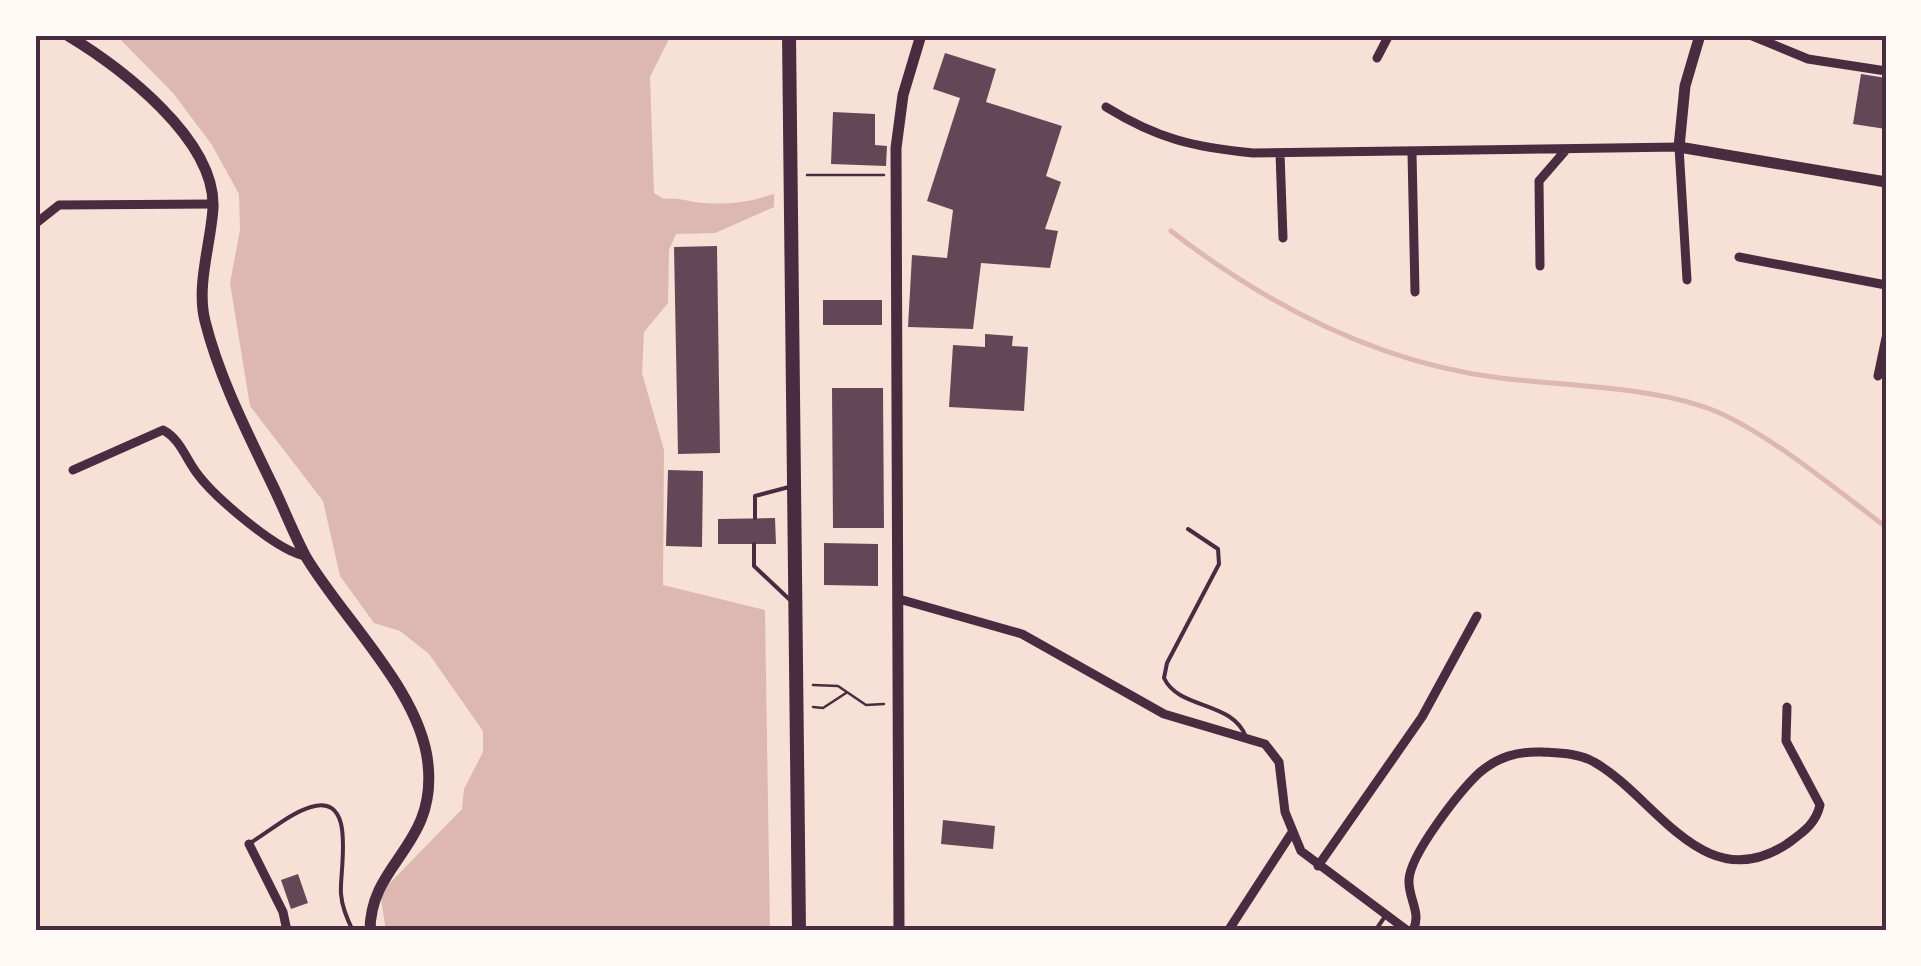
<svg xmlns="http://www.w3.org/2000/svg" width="1921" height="966" font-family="Lato,sans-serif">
<rect width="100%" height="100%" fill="#f7e1d7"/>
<path fill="#dcb8b0" d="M116,35H671L650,77L654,193L664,199C680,197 688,202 703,203C729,205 749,202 774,194V207L715,233L676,234L669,250L668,303L644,332L642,373L664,450L663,585L765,610L770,931H386L381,899L384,889L462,809L464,789L483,752V731L429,654L400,631L374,623L340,576L323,501L250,406L230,283L240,230L239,194L212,145L173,93Z"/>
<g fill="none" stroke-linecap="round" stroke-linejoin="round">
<path stroke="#dcb8b0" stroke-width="5" d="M1171,231C1267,305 1378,363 1500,378C1564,386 1649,386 1710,409C1765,430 1838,491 1886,527"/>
</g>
<path fill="#644757" d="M945,53L996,69L986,102L1062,126L1046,176L1061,182L1045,229L1058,231L1050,268L981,263L973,329L908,327L912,255L947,258L953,210L927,201L960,98L933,89Z
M1861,74L1886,78V129L1853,124Z
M833,112L875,114V145L887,146L886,166L831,164Z
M717,246L720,453L678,454L674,247Z
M823,300H882V325H823Z
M985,334L1013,336L1012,346L1028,347L1024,411L949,407L953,345L985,347Z
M832,388H883L884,528H833Z
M668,470L703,471L702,547L666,546Z
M775,518L776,544H718V519Z
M824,543L878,544V586L824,585Z
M943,820L995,826L993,849L941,844Z
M298,874L308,903L291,909L281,880Z"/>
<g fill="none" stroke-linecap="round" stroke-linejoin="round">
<path stroke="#4a2c40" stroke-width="2.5" d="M807,175H884
M813,685L838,686L866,705L884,704
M813,707L823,708L846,693"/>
<path stroke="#4a2c40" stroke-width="4" d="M755,518V496L789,487
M1188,529L1218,549L1219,564L1167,663L1164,678C1179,710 1232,700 1246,737
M754,544V566L789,599
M250,843C269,832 290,813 311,807C358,793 339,871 341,894C342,907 347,919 353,931
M1375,931L1386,915"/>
<path stroke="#4a2c40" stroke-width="9" d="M1750,35L1808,59L1886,71
M1377,58L1389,35
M1106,107C1158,139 1193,147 1253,153L1679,147L1687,280
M1280,153L1283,238
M1412,153L1415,292
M35,224L59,205L213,204
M1739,257L1886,285
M1540,266L1539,181L1565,151
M1878,376L1886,338
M73,470L163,430C180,439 185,457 196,472C213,496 278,552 306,556
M899,599L1022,634L1164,714L1265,744L1279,762L1285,812L1301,851L1408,931
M249,844L283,912L287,931
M1318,866L1422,717L1477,616
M1228,931L1291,834
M1413,931C1422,912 1408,899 1409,880C1410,854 1460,791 1479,773C1498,757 1517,751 1542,752C1559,753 1579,753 1594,762C1655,796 1703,899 1787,844C1802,833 1816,824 1820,805L1786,741L1787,707"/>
<path stroke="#4a2c40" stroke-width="11" d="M67,35C120,67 216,139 213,208C211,243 196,285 205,321C219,377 246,430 271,482C283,506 293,533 306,557C343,619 421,692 428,764C437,847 370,862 370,931
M1700,35L1685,86L1679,147L1886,182
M899,931L896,148L903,95L921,35"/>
<path stroke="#4a2c40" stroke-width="14" d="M789,35L799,931"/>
</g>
<rect width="1921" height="966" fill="none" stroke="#fffaf5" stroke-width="75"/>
<rect x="38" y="38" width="1846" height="890" fill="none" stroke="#4a2c40" stroke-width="4"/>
</svg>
